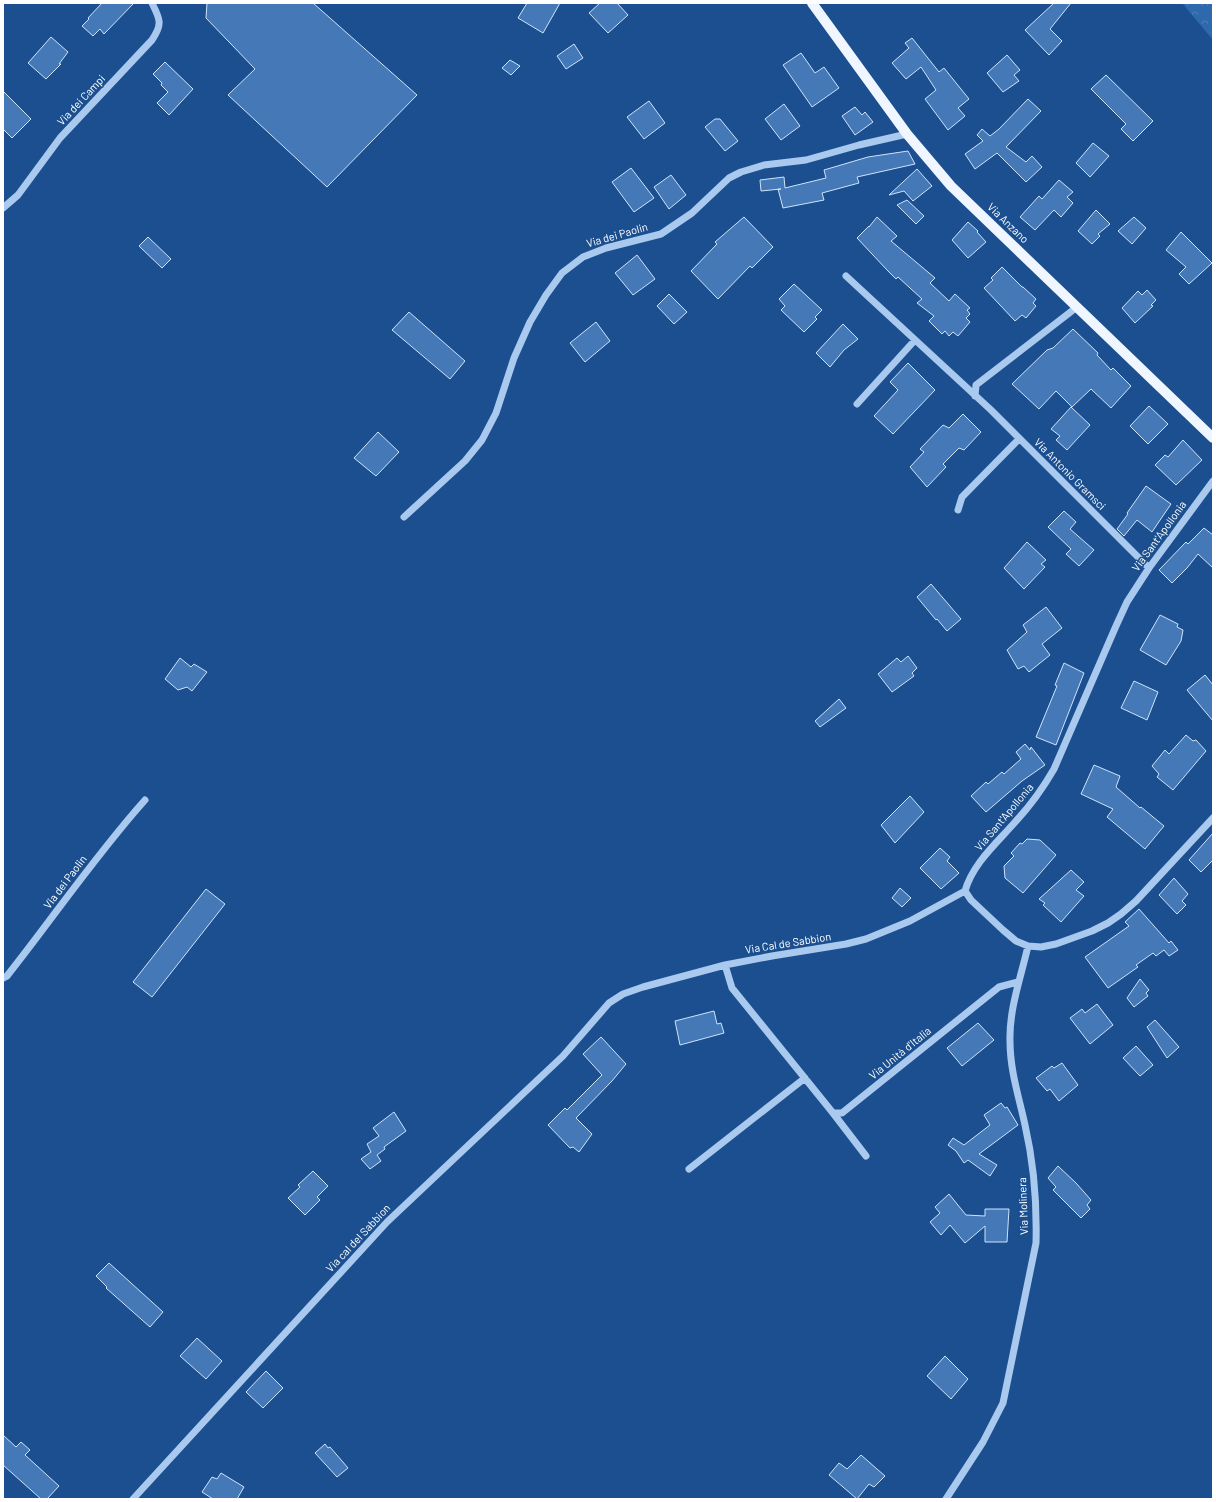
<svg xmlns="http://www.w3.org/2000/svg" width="1216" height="1502" font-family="Barlow,sans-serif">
<defs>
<pattern id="forest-crowns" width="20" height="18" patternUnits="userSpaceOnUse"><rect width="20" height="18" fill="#2e69ad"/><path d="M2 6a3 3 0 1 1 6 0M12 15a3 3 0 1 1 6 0" fill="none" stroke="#4d80b9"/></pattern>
</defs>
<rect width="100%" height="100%" fill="#1b4f8f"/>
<path fill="url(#forest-crowns)" d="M1182,3H1213V40Z"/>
<path fill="#4478b7" stroke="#cfe3fa" d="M102,3H134L104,34L100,29L93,36L82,26L89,19L88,18Z
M207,3H313L417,95L327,187L228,95L255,69L206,18Z
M527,3H560L543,33L518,18Z
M600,3H617L628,15L608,33L589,13Z
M1054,3H1071L1050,29L1062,41L1049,55L1025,30Z
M51,37L68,52L59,64H61L46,79L28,63Z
M912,38L939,72L944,68L969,99L958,108L965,116L948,130L925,99L936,90L921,67L906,79L892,63L909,48L905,43Z
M574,44L583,58L566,69L557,56Z
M801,53L815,73L824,67L839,88L812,107L783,65Z
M1007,55L1020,70L1014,75L1019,81L1003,92L987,73Z
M510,60L520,66L511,75L502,68Z
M165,62L193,89L169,115L157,103L168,92L161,85L162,83L153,74Z
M1106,75L1153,121L1133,141L1121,129L1126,124L1091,89Z
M3,91L31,119L12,138L3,129Z
M1028,99L1041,111L1006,147L1026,162L1032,156L1042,167L1026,182L997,153L975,169L965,154L983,141L977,135L982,129L990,136L999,129Z
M649,101L665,123L644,139L627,117Z
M784,104L800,126L781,140L765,119Z
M855,107L862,115L865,112L873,122L855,135L842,116Z
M715,119H720L738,141L725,151L705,127Z
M1093,143L1109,156L1090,177L1076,163Z
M908,151L915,164L857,177L859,183L822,193L824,200L783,208L778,189H781L761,191L760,180L784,177L785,188L826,178L824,170L868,157Z
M631,168L654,198L634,212L612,182Z
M917,169L932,186L913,201L904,191L889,195Z
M671,175L686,195L669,209L654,187Z
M1059,180L1073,192L1067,197L1073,203L1061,217L1054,210L1035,230L1020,217L1039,196L1042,199Z
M907,200L924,216L916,224L897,205Z
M1096,210L1110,224L1098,234L1100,236L1092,244L1078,231Z
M744,217L773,247L752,268L750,266L718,299L691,271L717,244L715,242Z
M877,217L897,236L891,241L935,278L930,283L949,301L955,294L970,308L967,310L970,314L966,318L970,322L958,336L953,332L949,336L945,331L942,334L929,321L934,316L917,303L922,299L898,277L896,279L888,271L857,238L869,226V227Z
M1134,217L1146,228L1132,244L1118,231Z
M968,222L978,231L977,232L986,242L968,258L952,240Z
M1181,232L1212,263L1189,284L1179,274L1186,267L1166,250Z
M148,237L171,259L162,268L139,246Z
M637,255L655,279L633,295L615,273Z
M1002,267L1022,287H1023L1036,299L1033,303L1036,306L1026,318L1022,315L1015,321L984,288L993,280L991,278Z
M794,284L822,310L815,317L817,319L804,332L781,310L785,306L779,299Z
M1147,290L1156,300L1151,305L1153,306L1135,323L1122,308L1138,291L1142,295Z
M669,294L687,312L674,324L657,306Z
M409,312L465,361L450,379L392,330Z
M596,322L610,341L585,362L570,343Z
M843,324L858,339L844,350L830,367L816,353Z
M1073,329L1098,353L1097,355L1111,370L1113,368L1131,386L1111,408L1091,389L1072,407L1056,391L1039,409L1012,384L1047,350L1053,348Z
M908,363L935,390L893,434L874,416L898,390L890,382Z
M1149,406L1168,424L1148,444L1130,426Z
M1071,407L1090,425L1067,450L1056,440L1060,436L1051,429Z
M963,414L981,432L964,450L959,448L943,464L946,467L927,487L910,467L924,452L920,449L943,425L949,428Z
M378,432L399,452L376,476L354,458Z
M1183,440L1202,460L1176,485L1155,465L1165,455L1168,457Z
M1146,486L1171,504L1152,532L1137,520L1124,536L1117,529L1128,514L1127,513Z
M1064,511L1076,522L1070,529L1094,550L1079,566L1066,554L1071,549L1048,527Z
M1204,528L1213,535V568L1198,554L1187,568L1172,583L1159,570L1186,542L1188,544Z
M1027,542L1046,560L1041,564L1045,567L1024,589L1004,568Z
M931,584L961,619L947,631L937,619L936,620L917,597Z
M1046,607L1062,628L1042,644L1050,655L1029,672L1024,666L1018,669L1007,650L1027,632L1023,625Z
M1160,615L1178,624L1177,627L1183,630L1181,641L1166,665L1140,650Z
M908,656L917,668L912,673L914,676L892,692L878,674L897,658L901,662Z
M180,658L191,667L194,664L207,672L192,691L187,687L178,690L165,679Z
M1064,663L1084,673L1056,745L1036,737L1057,686L1055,685Z
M1205,675L1213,685V721L1187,690Z
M1134,681L1158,692L1147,720L1121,708Z
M839,699L846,708L820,727L815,721Z
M1186,735L1193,741L1196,740L1206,751L1173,790L1157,777L1159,774L1152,766L1165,750L1169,754Z
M1025,744L1030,750L1031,747L1045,765L1022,781L986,812L971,796L986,782L988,784L1002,772L1004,774L1021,759L1016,752Z
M1094,765L1120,776L1116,787L1140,808L1141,807L1164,826L1145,849L1107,817L1113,809L1081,794Z
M910,796L924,812L895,843L881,825Z
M1213,833V860L1201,872L1189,860Z
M1027,839L1040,840L1056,855L1023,893L1005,878L1004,866L1014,856L1011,853L1020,843L1022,844Z
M940,848L950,857L947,861L959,873L941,889L920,868Z
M1071,870L1084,882L1076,890L1084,896L1061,922L1043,905L1045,903L1039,899Z
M1174,878L1188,894L1182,901L1186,905L1177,914L1159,895Z
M900,888L911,898L902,907L892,898Z
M206,889L225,904L152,997L133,982Z
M1139,909L1169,943L1171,941L1178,950L1169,956L1164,950L1156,956L1153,953L1136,965L1138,967L1108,988L1085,957L1129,926L1125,922Z
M1140,979L1149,990L1146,993L1148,996L1134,1007L1127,998Z
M1097,1004L1113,1025L1090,1044L1070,1018L1082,1009L1085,1013Z
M714,1011L717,1024L721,1023L724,1033L680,1045L675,1021Z
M1155,1020L1179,1047L1167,1058L1147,1027Z
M978,1023L994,1040L962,1066L947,1048Z
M601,1037L626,1064L612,1081L576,1118L592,1134L579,1152L573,1147L570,1148L548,1125L565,1108L567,1110L602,1075L583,1054Z
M1136,1046L1153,1065L1140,1076L1123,1058Z
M1062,1063L1078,1085L1059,1101L1050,1089L1047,1091L1036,1078L1052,1066L1054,1068Z
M1001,1103L1005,1108L1007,1107L1018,1125L979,1154L997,1165L990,1176L968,1160L964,1163L956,1151L948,1145L953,1138L964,1145L990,1125L984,1115Z
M394,1112L406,1131L384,1147L385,1149L377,1155L381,1161L370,1169L361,1159L371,1152L367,1144L379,1136L373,1128Z
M1058,1166L1076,1183L1091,1200L1087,1205L1090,1209L1081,1218L1053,1190L1056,1187L1048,1178Z
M313,1171L328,1186L317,1197L320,1200L305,1215L288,1198L300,1187L298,1185Z
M949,1194L966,1215L985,1216V1209H1009L1007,1242H985V1226L965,1243L950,1225L941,1235L930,1222L940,1213L935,1207Z
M109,1263L163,1312L150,1327L106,1288L107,1287L96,1276Z
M197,1338L222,1361L206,1379L180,1356Z
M945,1356L968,1379L951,1399L927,1376Z
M266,1371L283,1388L263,1408L246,1392Z
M3,1435L16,1447L21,1442L30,1450L25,1455L59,1486L47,1499H41L3,1465Z
M325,1444L328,1448L330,1447L348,1468L337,1477L315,1453Z
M861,1455L885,1476L874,1487L869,1484L857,1499L829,1475L839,1463L847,1469Z
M221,1473L244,1487L237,1499H213L202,1492L212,1477L217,1479Z"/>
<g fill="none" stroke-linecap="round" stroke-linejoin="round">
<path stroke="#a9c9ee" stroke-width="7" d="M3,208L18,195L60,138L152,40C163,24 160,19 152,3
M846,276L991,410L1149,568
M975,396L976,385L1077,307
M857,404L915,340
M1213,481L1149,568L1127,602L1116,626L1054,769C1043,788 1031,805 1016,821C997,843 973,863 965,891L971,900L1003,930L1016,941L1028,946L1041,947L1056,944L1092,931L1108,923L1121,914L1136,901L1213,818
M958,510L962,497L1019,439
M404,517L465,461L482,440L496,413L514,358L530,322L546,295L562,273L583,257L606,248L661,234L692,213L729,178L741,172L764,165L806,160L859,145L907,134
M725,965L732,988L833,1113H842L999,987L1018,982
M3,978L7,976C53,918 95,856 145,800
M833,1113L866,1156
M689,1169L805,1078
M133,1499L387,1222L563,1056L609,1003L623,994L643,987L725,965L772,956L846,944L866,939L910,921L965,891
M946,1499L983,1442L1003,1403L1036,1243C1037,1204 1034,1164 1025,1125C1019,1097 1010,1071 1010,1041C1009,1009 1021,977 1028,946"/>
<path stroke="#f0f6ff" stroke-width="10" d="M812,3L907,134L951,186L1213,438"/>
</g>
<g text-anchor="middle" stroke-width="3" stroke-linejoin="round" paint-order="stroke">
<g font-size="11" fill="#fff" stroke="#1b4f8f">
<text transform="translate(81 100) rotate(-47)" y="4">Via dei Campi</text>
<text transform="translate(1008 223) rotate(44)" y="4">Via Anzano</text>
<text transform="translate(617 235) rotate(-16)" y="4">Via dei Paolin</text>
<text transform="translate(1070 474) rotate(45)" y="4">Via Antonio Gramsci</text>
<text transform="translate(1159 536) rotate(-54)" y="4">Via Sant'Apollonia</text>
<text transform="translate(1004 817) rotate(-50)" y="4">Via Sant'Apollonia</text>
<text transform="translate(65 882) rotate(-53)" y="4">Via dei Paolin</text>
<text transform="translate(788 943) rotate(-9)" y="4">Via Cal de Sabbion</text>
<text transform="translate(900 1053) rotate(-39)" y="4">Via Unità d'Italia</text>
<text transform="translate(1023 1206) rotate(-92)" y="4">Via Molinera</text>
<text transform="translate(358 1238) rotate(-47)" y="4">Via cal del Sabbion</text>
</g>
</g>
<rect width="1216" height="1502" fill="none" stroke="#ffffff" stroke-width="8"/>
</svg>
